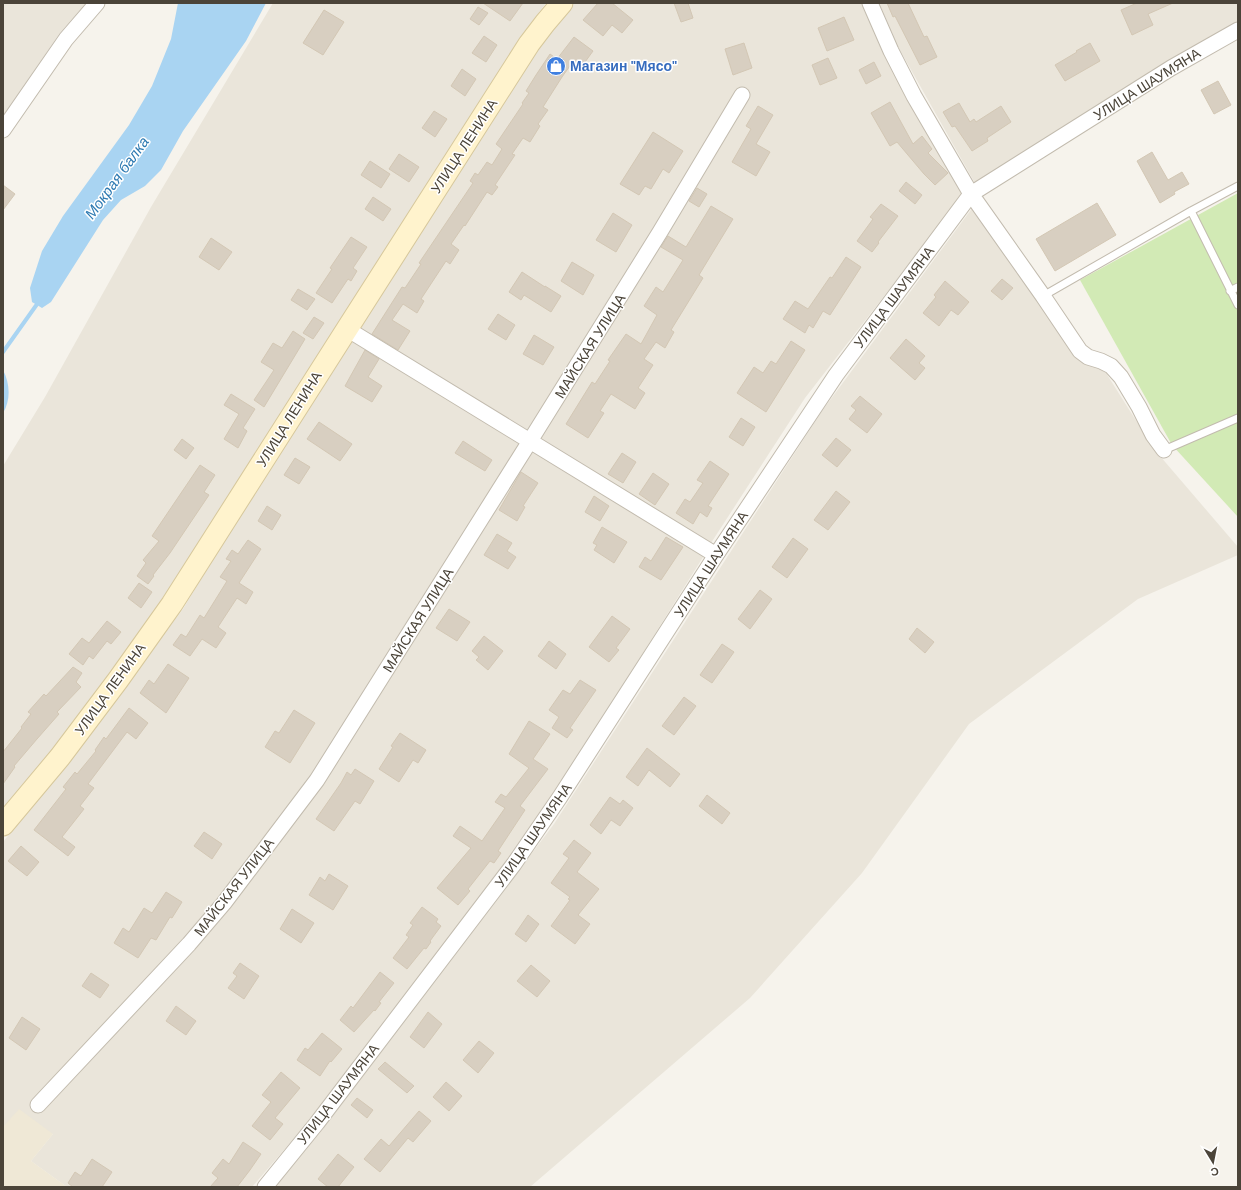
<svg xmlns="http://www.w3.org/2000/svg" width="1241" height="1190" font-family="'DM Sans',sans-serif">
<rect width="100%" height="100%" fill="#f6f3ec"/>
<path fill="#eae5da" d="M3,3H86L59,34L3,117Z
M273,3H546L522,35L167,597L57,748L3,815V466L45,397L151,207Z
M571,3H864L964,193L805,398L711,543L357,326L535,48Z
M879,3H1238V22L1176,58L976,185L897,45Z
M973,207L1083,359L1106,373L1154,449L1238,547V555L1138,599L969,724L862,873L750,998L530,1187H275L322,1130L554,824L822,411Z
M350,333L705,554L542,814L470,911L308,1122L252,1187H67L31,1161L53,1134L3,1127V842L70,759L183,609Z"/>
<path fill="#efe8d6" d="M19,1109L53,1134L31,1161L67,1187H3V1127Z"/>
<path fill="#d2eab5" d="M1238,193V517L1172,445L1080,280Z"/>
<path fill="#a9d4f2" d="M178,3H266L246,41L183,131L161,170L145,186L121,200L103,220L51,302L42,308L32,302L30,288L42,251L63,216L129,125L152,86L171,39Z
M3,370C10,383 11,400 3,413Z"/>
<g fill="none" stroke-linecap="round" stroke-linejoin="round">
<path stroke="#a9d4f2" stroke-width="4" d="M3,352L40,300"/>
</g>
<path fill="#d8cfc1" stroke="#d3c7b4" d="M483,3H523L510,21Z
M598,3H612L633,20L622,33L612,25L603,36L583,20Z
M674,3H688L693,18L681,22Z
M887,3H908L924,37L927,36L937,57L920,65L895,16L893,17Z
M1137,3H1173L1148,14L1153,25L1132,35L1121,10Z
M478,7L488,13L479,25L470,19Z
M324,10L344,22L323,55L303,43Z
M844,17L854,40L827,51L818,28Z
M484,36L497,45L486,62L472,53Z
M574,37L593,51L580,69L572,63L562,77L543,107L548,110L538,124L540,126L530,142L523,138L512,154L515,155L495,185L498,187L492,195L487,192L465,226L464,225L451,244L459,250L450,264L446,261L421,299L424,301L417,313L403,304L392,320L410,331L398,350L372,334L402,287L405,288L421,264L419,263L473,183L470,181L475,173L478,175L487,162L492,165L502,149L496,144L523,104L522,103L529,93L526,91L536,75L550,54L557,59Z
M744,43L752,68L733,75L725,49Z
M1090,43L1100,61L1065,81L1055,65L1077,52L1076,51Z
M828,58L837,78L820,85L812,65Z
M874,62L881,76L866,84L859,70Z
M462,69L476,79L465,96L451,86Z
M1218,81L1231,105L1214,114L1201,90Z
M890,102L913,144L922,136L932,149L928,153L948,173L935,185L924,174L897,142L890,146L871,113Z
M959,103L970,122L974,119L976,122L1001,106L1011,122L987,138L988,141L972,151L955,126L952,127L943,112Z
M758,106L773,115L756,144L770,152L756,176L732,162L751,129L746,126Z
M434,111L447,119L435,137L422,128Z
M653,132L683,151L669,173L663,169L651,189L645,186L639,195L620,184Z
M1152,152L1168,180L1182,172L1189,184L1174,192L1175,194L1160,203L1137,161Z
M399,154L419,167L409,182L389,169Z
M370,161L390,174L381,188L361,175Z
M906,182L922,195L915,204L899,191Z
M3,185L15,194L3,210Z
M697,188L707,194L699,207L689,201Z
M373,197L391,209L383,221L365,209Z
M1097,203L1116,235L1055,271L1036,239Z
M881,204L898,216L878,242L879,243L872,252L857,241L873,219L870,217Z
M711,206L733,219L699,275L703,278L671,330L674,332L665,348L656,342L644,359L653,365L638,388L645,393L635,409L611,394L600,411L604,413L588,438L566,424L592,382L595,384L610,361L608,360L626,334L641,344L657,315L644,306L656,287L663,292L683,260L661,247L668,236L686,247Z
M613,213L632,225L616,252L596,240Z
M351,237L367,247L353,268L357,271L351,281L348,279L332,303L316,293L332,269L330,268Z
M211,238L232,252L219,270L199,257Z
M846,257L861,267L830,315L823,311L813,328L809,325L805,333L783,319L795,301L808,309L830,277L832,278Z
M572,262L594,275L583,295L561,281Z
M522,272L545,287V286L561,296L551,312L524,295L521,300L509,292Z
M1002,279L1013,288L1002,300L991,291Z
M945,281L969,302L958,315L951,310L939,326L923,313L936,297L934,295Z
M298,289L315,299L307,310L291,300Z
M498,314L515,325L506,340L488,329Z
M314,317L324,323L313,339L303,333Z
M293,331L305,339L264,407L254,400L274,370L261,362L273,343L282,348Z
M534,335L554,347L543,365L523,354Z
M906,339L925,356L919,363L925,368L915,380L890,358Z
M791,341L805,350L766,412L737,393L754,367L763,373L771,361L776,364Z
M365,350L379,359L368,377L382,386L372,402L345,386Z
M231,394L255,409L243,428L247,431L238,448L224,439L239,414L224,405Z
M860,396L882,414L867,433L849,419L856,410L851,406Z
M741,418L755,427L743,446L729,437Z
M319,422L352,444L340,461L307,439Z
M836,438L851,450L837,467L822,455Z
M182,439L194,448L186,459L174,450Z
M463,441L492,460L485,471L455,453Z
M622,453L636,462L623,483L608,474Z
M295,458L310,467L299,484L284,475Z
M710,461L729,474L708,506L712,508L707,517L700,512L693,524L676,513L685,499L690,502L703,483L697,480Z
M200,465L215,475L204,492L209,495L170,553L153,575L154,576L148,584L137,576L146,563L143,560L159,541L152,536Z
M521,472L538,483L523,506L525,507L517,521L499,510Z
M653,473L669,484L655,505L639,494Z
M836,491L850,502L828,530L814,520Z
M594,496L609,506L600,521L585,512Z
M267,506L281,515L272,530L258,521Z
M602,527L627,542L614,563L594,550L597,545L593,543Z
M497,534L512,543L507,551L516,557L508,569L484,555Z
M666,537L683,547L661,580L639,567L645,557L651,561Z
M793,538L808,549L787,578L772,567Z
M248,540L261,549L239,583L253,592L246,604L237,598L218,627L226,633L216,648L202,639L190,656L173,645L181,634L186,637L200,615L204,618L227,581L220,577L231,561L226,559L232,550L238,554Z
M139,583L152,592L141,608L128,598Z
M760,590L772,599L750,629L738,619Z
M449,609L470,622L457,641L436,628Z
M612,616L630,629L616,648L619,650L609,662L589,647Z
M107,621L121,632L111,644L107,641L93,659L89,656L83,665L69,654L82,638L89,643Z
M917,628L934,642L925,653L909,639Z
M484,636L503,651L488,670L476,660L479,657L472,651Z
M549,641L566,654L556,669L538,656Z
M722,644L734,652L712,683L700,675Z
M168,664L189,678L166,713L140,693L149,680L154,684Z
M73,667L82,673L76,682L81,687L57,712L59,714L37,739L14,766L15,767L3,784V752L22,728L21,727L31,714L28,712L44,694L46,696Z
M580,680L596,690L570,728L573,730L567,738L552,728L559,717L549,710L563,690L570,694Z
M684,697L696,706L674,735L662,726Z
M129,708L148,723L136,739L127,732L88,784L94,788L80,806L84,809L62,837L75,847L68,856L34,830L66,789L63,787L75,772L77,774L96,751L95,750L104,737L106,739Z
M294,710L315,723L290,763L265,747L275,731L279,733Z
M529,721L550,734L533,759L548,769L520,806L525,810L498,851L501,853L494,863L490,861L468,889L470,891L458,905L437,888L471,848L453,836L460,826L482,841L505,808L495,802L501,794L506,797L529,768L509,754Z
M400,733L426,750L418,763L413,760L399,782L379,769L393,747L391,746Z
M647,748L680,774L670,787L649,770L638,786L626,777Z
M355,769L374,781L360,804L355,801L334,831L316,819L341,783L347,772L351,775Z
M707,795L730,813L722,824L699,806Z
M610,797L620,804L623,800L633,808L620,826L611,820L601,834L590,825Z
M204,832L222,844L212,859L194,846Z
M574,840L591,853L577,872L599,889L578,915L590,924L575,944L551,926L570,900L568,899L570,897L551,883L569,858L563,854Z
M21,846L39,862L27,876L8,861Z
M329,874L348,886L333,910L309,895L320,877L325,881Z
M166,892L182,902L172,918L170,917L156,940L151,938L138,958L114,943L123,928L129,932L144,908L152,913Z
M422,907L438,919L436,922L441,926L430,941L431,942L426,949L424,948L407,969L393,958L409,937L406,935L413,925L410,923Z
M292,909L314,923L301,943L280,929Z
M528,915L539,924L526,942L515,934Z
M240,963L259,976L244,999L228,988L237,976L233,973Z
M531,965L550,981L537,997L517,981Z
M380,972L394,983L379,1002L381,1003L375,1011L374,1010L354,1032L340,1020L351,1006L353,1008Z
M91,973L109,985L100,998L82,986Z
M176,1006L196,1021L186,1035L166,1021Z
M428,1012L442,1024L424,1048L410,1037Z
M22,1017L40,1029L26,1050L9,1038Z
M322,1033L342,1049L331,1062L330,1061L320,1076L297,1060L305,1048L308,1050Z
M479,1041L494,1053L478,1073L463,1060Z
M385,1062L414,1086L407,1093L378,1069Z
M281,1072L300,1088L275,1118L283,1124L270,1140L252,1126L271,1102L262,1095Z
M446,1082L462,1096L449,1111L433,1097Z
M357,1098L373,1110L367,1118L351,1105Z
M419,1111L431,1121L413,1142L408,1138L380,1172L364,1159L381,1139L389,1146Z
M243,1142L261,1154L250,1170L237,1187H210L218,1178L212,1173L223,1159L229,1164Z
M338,1154L354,1167L338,1187H328L318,1179Z
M92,1159L112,1172L102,1187H73L68,1183L75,1172L81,1176Z"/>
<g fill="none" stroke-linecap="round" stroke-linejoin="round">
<defs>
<path id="lane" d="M1191,211L1238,305
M1230,291L1238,287
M1043,296L1191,211L1238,186
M1164,450L1238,418"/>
<path id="street" d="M870,3L891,51L914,96L971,194L1043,296L1080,351L1088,357L1101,361L1111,366L1121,377L1139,407L1153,435L1164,450
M3,130L66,39L97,3
M347,329L716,555
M38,1105L189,944L224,903L317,780L530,441L660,232L742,95
M265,1187L317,1123L514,864L560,797L716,555L836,375L971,194L1171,68L1238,30"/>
<path id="secondary" d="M3,825L60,757L118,680L172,604L347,329L529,44L545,23L562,3"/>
</defs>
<use href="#lane" stroke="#c2bbae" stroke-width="9"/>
<use href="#street" stroke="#c2bbae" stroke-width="17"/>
<use href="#secondary" stroke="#d6c79b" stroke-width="23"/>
<use href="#lane" stroke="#fff" stroke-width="7"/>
<use href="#street" stroke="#fff" stroke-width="15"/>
<use href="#secondary" stroke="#fff3cd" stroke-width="21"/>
</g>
<defs>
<symbol id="shop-disc" viewBox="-11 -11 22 22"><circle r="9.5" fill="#3f7fe0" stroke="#fff"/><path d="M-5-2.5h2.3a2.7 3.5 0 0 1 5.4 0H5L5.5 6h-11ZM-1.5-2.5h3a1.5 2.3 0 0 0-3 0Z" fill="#fff"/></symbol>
</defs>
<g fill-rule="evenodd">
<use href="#shop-disc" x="545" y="55" width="22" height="22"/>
</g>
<g text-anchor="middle" stroke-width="3" stroke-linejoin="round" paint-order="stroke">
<g font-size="14" font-weight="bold" fill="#366cbe" stroke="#fff" text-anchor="start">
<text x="570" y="71">Магазин "Мясо"</text>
</g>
<g font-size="14" fill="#4b4439" stroke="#fff">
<text transform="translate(1147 84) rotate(-32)" y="5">УЛИЦА ШАУМЯНА</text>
<text transform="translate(464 146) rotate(-57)" y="5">УЛИЦА ЛЕНИНА</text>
<text transform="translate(894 297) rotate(-53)" y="5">УЛИЦА ШАУМЯНА</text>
<text transform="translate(590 346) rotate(-58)" y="5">МАЙСКАЯ УЛИЦА</text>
<text transform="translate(289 419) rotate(-58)" y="5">УЛИЦА ЛЕНИНА</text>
<text transform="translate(711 564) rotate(-57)" y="5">УЛИЦА ШАУМЯНА</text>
<text transform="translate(418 620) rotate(-58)" y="5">МАЙСКАЯ УЛИЦА</text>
<text transform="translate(110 689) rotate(-54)" y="5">УЛИЦА ЛЕНИНА</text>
<text transform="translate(533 835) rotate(-55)" y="5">УЛИЦА ШАУМЯНА</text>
<text transform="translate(234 887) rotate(-52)" y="5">МАЙСКАЯ УЛИЦА</text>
<text transform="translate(338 1094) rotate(-52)" y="5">УЛИЦА ШАУМЯНА</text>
</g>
<g font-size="15" font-style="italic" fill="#2e7ab2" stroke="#fff">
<text transform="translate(117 178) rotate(-54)" y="5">Мокрая балка</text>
</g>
</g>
<rect width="1241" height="1190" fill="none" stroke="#4b4439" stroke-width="8"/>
<g transform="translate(1213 1162) rotate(170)" stroke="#ffffff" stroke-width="3" paint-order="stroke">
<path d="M0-3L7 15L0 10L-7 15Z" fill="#4b4439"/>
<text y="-6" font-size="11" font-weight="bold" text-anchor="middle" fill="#4b4439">С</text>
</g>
</svg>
